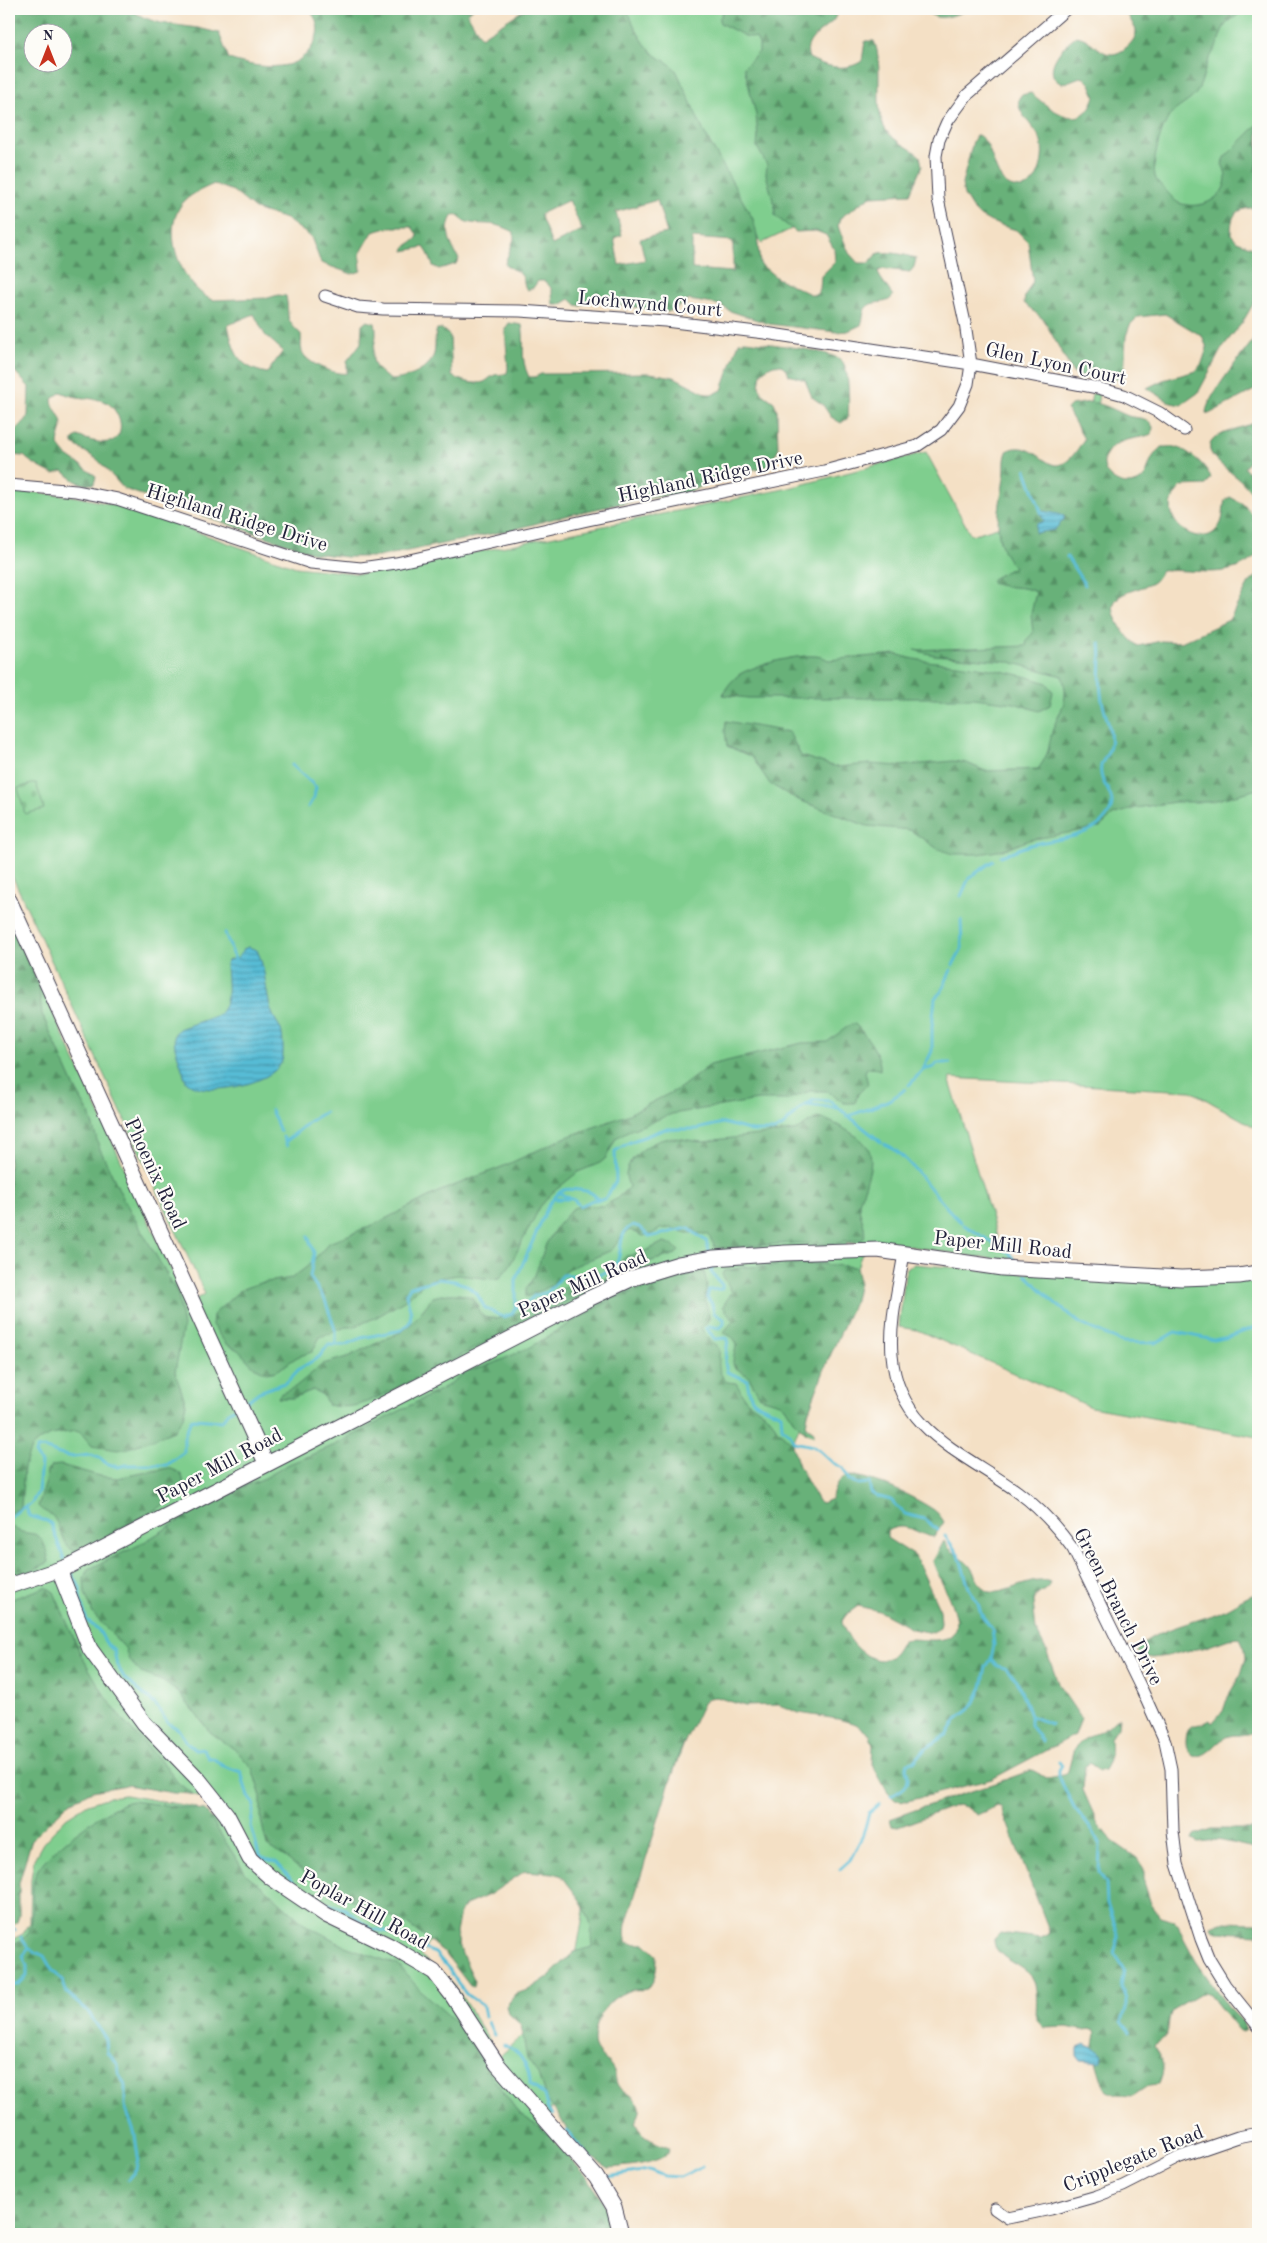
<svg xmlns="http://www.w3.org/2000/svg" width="1267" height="2243" font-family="'Old Standard TT',serif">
<defs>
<pattern id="forest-firs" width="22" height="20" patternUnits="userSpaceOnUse" patternTransform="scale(1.25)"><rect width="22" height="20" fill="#67b179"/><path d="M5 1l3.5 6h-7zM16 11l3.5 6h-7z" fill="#549064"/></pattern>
<pattern id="cemetery-stones" width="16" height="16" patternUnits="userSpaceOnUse" patternTransform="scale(1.25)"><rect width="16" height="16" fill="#7fce8e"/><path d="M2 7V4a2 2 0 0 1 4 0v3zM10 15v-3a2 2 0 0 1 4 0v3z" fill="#6db17b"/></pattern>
<pattern id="water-rules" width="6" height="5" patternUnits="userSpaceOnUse" patternTransform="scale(1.25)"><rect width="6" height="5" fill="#57bcd5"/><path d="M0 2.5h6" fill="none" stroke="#4898ae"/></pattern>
</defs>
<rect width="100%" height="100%" fill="#fdfcf7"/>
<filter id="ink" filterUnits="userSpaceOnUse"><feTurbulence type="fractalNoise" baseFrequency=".02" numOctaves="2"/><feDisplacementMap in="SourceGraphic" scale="10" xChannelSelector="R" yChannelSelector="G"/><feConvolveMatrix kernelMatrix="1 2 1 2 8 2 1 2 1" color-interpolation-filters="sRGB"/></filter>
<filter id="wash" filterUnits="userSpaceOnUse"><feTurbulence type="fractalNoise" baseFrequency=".0096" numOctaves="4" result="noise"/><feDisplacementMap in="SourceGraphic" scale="20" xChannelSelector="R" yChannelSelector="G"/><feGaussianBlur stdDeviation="1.12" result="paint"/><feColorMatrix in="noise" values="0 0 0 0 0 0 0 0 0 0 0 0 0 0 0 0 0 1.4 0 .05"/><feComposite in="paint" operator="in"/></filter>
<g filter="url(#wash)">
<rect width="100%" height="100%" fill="#f4e0c5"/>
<path fill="#7fce8e" stroke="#507864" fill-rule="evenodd" d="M604,9H772L827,212L762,243Z
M1198,9H1258V160L1198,243L1119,225Z
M1092,393L1099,394L1079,519L1080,659L1258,639V1129L1191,1091L949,1078L999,1243L1017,1260L974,1257L897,1244L847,1243L846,1248H864L549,2115L556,2138L538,2193L9,2234V1941L23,1934L30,1923L31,1879L34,1859L43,1843L66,1818L88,1804L109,1797L125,1795L195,1807L206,1818L224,1819L215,1802L198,1796L170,1789L128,1782L99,1786L63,1804L38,1828L21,1854L9,1928V945L19,939L187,1304L205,1294L9,869V492L18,491L73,496L129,508L296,567L360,574L404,567L789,488L926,452L971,535L1074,504ZM509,1819L599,1826L569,1994L499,2057L460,1994L446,1976L420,1955Z
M914,1264L1001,1272L1258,1277V1437L1091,1407L917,1330L899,1327L905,1275L907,1269Z"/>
<path fill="url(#forest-firs)" stroke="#446a5a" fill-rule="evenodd" d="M16,9H128L145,18L161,23L198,28L219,33L229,59C247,65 268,69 287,65C310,60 331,27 307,9H473L467,13L481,37L525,9H627C633,24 641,42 653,53C661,60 672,63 677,72L704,132L753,219L757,235L760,264L777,278L812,295H816L820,289L821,276L835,262L834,249L826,235L816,231L796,232L775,216V208L766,174L767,165L757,147L758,137L756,115L744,67L759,52V44L756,38L745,36L720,23L719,20L724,9H839C837,14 835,19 831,23C821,32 802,41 809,58C826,67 846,72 862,61L865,41H874C885,65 872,111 886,130C894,142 910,147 920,156L922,166L910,194L871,196L840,218L838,225L839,229L849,253L858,263H869C872,260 874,256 877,254C883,250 910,255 916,259L914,267L910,272L884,269L878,271L880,277L893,296C886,307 872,298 865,309C863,313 863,321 861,325L848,331L836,332L769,324L730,311L720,305L689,300L673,310L666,312L591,300L581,306L576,305L570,299L560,305H553C551,293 555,289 544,281H538L533,288L527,290C523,285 525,279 521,275C517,269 509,270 505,263L514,239V232C508,229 502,226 495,225C483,222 465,227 458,215H453C443,229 451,246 459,259L456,264L439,269L433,266L428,253L424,247L404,251C405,243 415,243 418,236L412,227H391L373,232L360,254L361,271L352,274L321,263L311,237L286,219L255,209L233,191L214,184C203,189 188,195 181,205C161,234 182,286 212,300L268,298L278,295L286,296C290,317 283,318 301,334C302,340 300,345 302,351C305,363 337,376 347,373V361L361,343L362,325L367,321L375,323C381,349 358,360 391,380C407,379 429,371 434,354C436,346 434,337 437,329H442L450,336L452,376C461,381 474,385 484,382C488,380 491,376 495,375C500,374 502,375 507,373L508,368L505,329L509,323L522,325C526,344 519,357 529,377H535L541,374L650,373L674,377L707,394H714L722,390L739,342L745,341C763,343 829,350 841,360C850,367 849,407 848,418L841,423L831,417L823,405L812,397L805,380L789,375C783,359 771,364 761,373L759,386L763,394L774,402L777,410L778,450L768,466L763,468L738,472L688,492L637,500L560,517L516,529L378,557H346L314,553L124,489L98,460L73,444V440L77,436C86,439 99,444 108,442C129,438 120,410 106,402C96,397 76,400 61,392L52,399C52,409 62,415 62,425C62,432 58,438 58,445L66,455L96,476L94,484C80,486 73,480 63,471L54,474C47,472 28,461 24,456L9,455V436L26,420L28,415L29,387L9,365V32ZM32,32H62V62H32ZM569,200L582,230L552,245L540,214ZM657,200L667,233L640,239L645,260L619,265L614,238L622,235L616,212ZM692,238L733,241V272L692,269ZM254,314L265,335L283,351L267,373C237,367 234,352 228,325Z
M924,9H972C954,14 938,25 924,9Z
M1116,9H1245C1239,15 1233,18 1227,23C1221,29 1220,39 1216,47C1214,52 1209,58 1207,63C1204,73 1202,83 1197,92C1191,102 1176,107 1169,117C1161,129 1150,165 1156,179C1158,184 1164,188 1168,193C1172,196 1174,201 1179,203C1205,213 1237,191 1222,164L1226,156L1258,124V207C1237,209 1231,212 1231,234L1237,241L1258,249V296L1242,323L1222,348L1198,393L1181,405L1171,403L1147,388L1163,380L1196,371L1202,363L1207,348L1202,336L1165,314L1138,317L1130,325L1126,336L1124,379H1096L1083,377L1073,373L1044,320L1024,303L1025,296L1033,281L1028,242L1016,230L991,222L980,216L972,208L964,195L962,184L973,141L976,136L978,135C998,147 989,188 1021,188C1031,187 1036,179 1039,171C1043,161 1044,146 1039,137C1034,126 1011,108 1021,95L1031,93C1050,109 1082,136 1095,96L1090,84L1084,78L1080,77L1062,84C1039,73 1062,46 1076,36C1096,38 1104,68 1128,46C1133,41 1136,37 1136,30L1128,15Z
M1258,334V388L1209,414L1206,413C1206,397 1247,349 1258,334Z
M1090,402C1105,404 1114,410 1128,416C1138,419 1148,416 1153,427L1152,434C1139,439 1123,438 1112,447C1088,469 1123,495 1142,479C1149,473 1148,462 1154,455C1156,452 1160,450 1162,447C1167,447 1174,446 1179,448C1190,452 1208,467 1211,478L1206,485L1182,486C1149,517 1200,552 1217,529C1225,520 1222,511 1225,500L1230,497L1243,504L1258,521V554C1230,582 1196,568 1162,571C1159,575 1156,581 1152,583C1136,592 1104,592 1116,618C1121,630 1128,638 1138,646L1161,641L1181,642L1229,620L1249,583L1258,575V789L1209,802H1175L1136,808L1113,815L1100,827L1029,840L1004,850L979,854H953L938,849L910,830L867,826L796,799L770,784L752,757L727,746L725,731L726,721L789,732L801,756L837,767L870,764L900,766L953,761L967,763L985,771L1038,769C1052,750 1047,747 1053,729C1061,707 1070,701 1062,676L1006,661L934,655L914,650L1026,646L1027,639L1033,633L1031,614L1036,592C1022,585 1007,589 992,583V579L1014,567C989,538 1000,510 1004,477C1006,467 1003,459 1008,450C1044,436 1050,498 1084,439L1067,409L1071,405Z
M1258,422V451L1244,468L1258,480V501C1253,494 1247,487 1241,481C1233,472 1196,453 1215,438C1220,433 1249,425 1258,422Z
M896,654C915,661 936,662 957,664C987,668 1018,673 1047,683L1053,692L1050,705L1039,711L1014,703L974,698H748L723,695C726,687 733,679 740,674C755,665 814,648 828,660Z
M9,918L39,988L42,1014L75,1088L89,1113L99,1147L123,1198L178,1294L183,1327L175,1372L186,1404L183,1417L174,1431L129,1448L118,1450L98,1447L92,1446L81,1433L76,1431L51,1435L40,1440L31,1448L24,1467L21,1507L9,1514Z
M851,1024H855C865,1034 882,1055 880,1070L872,1067L867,1068L865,1072L868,1084L858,1094L855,1103H844L827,1091H810L786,1100H758L672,1114L628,1131L616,1138L606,1158L600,1163L578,1172L552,1193L540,1207L510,1265L500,1278L492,1279L458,1275L433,1279L422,1285L404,1301L375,1318L353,1327H346L320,1337L312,1352L297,1357L277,1371L266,1373L254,1367L238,1350L226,1344L212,1325L213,1315L239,1291L245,1288L260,1283L292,1278L308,1266L329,1243L375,1224L438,1192L504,1166L564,1138L627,1115L680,1088L710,1065L802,1043L827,1042Z
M818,1118C830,1120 842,1127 853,1134C876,1148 873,1162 865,1186C863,1192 860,1198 859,1204C859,1216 867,1227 864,1238L861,1240L830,1244L795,1243L721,1248L715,1247L708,1234L687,1233L670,1228L660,1229L652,1234L643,1236L630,1230L621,1237L612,1250L568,1269L553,1285L526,1297V1289L535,1275L546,1244L557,1226L573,1208L585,1205L604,1206L616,1199L629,1187C628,1183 626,1179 626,1175C627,1156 655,1138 672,1138C688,1138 699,1145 715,1140L793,1131C803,1129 808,1121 818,1118Z
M664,1242L673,1245L679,1251L676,1254L648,1262L609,1280L391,1391C370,1401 353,1411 328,1405L323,1395L313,1390L293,1398H278L280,1394L295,1387L323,1364L347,1357L403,1331L413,1322L433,1297C447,1293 460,1292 473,1298L483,1317C518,1324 541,1296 572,1285C586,1280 599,1284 612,1274C618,1269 620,1261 626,1256L639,1254Z
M821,1264L856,1267L859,1282L855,1300L827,1363L808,1413L806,1426L814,1432V1436L806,1433L793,1420L785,1407L780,1403L760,1397L748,1376L734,1367C730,1358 740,1347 734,1339C731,1335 727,1335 724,1332L733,1321L723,1306L732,1292L722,1274L724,1271L744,1267Z
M704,1272L707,1284L705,1298L710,1320L701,1328L708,1339L719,1348C720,1362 715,1370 727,1382L736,1383L746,1400L770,1417L777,1429L791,1442L799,1466L818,1501L822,1503L831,1499C834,1491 836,1481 845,1477C862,1471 916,1498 931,1508C937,1511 941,1517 944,1522L934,1537C917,1535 906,1520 887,1531V1538L915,1556L940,1610L941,1623L940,1628L932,1633L912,1629L879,1611L858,1606L846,1615L842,1621C843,1637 871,1668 888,1658C896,1654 898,1646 903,1640C916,1637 931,1643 946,1638C973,1630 936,1577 933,1561L944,1541C950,1553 960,1555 969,1565C975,1572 977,1582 983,1588C996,1603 1031,1573 1050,1583C1047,1592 1036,1592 1033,1601L1036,1630L1046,1650L1059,1686L1081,1718L1075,1735L992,1779L907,1801L895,1800L888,1793L872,1764L873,1746L870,1735L856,1724L838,1719L799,1713L779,1705L745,1706L716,1697L709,1698L703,1703L678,1756L626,1924C623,1947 629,1943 646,1944L657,1955C657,1965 656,1981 648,1988C644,1991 638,1989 633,1990C609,1995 595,2017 594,2041C594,2054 608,2059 613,2069C616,2074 615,2083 619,2087C632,2099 649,2101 635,2122C641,2137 652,2141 667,2147L669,2150C665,2164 621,2167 608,2168L591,2157L567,2130L558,2114L547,2102L538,2074L527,2059L521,2025L508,2013L506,2006L516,1994L530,1989L548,1977L574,1952L592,1947L590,1921L580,1900L562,1876L554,1873L525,1871L489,1895L466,1905L460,1912L456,1933L462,1954L475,1981L474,1987L470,1986L444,1952L403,1921L366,1907L313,1880L285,1857L267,1846L261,1820V1797L252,1768L237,1751L210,1732L179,1693L162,1681L141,1673L129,1660L125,1648L93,1614L85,1593L84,1579L87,1570L139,1545L202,1507L247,1485L265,1478L289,1464L335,1445L447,1386L467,1371L495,1363L530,1347L613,1298L691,1274Z
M61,1465L100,1476L117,1478L168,1468C175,1470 181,1472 183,1479C189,1498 140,1517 126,1525C109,1534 94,1547 74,1551C60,1543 62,1530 54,1518C50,1512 42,1512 38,1506L46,1482L47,1471L52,1466Z
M9,1524C29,1544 41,1518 49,1562L31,1571L9,1576Z
M46,1587L54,1592L81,1655L102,1691L124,1722L166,1766L178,1783L193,1794L173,1793L127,1785L92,1791L70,1802L40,1831L31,1842L19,1883V1916L17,1922L9,1929V1600Z
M1258,1593V1731C1255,1732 1251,1734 1248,1735C1241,1736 1235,1734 1229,1736C1216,1740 1208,1760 1193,1755C1188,1753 1186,1747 1186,1742C1186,1719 1196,1729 1210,1720L1212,1723L1223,1711L1228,1696L1241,1674L1246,1658L1245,1649L1240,1638L1229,1639L1203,1648L1190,1650L1167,1656L1152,1658L1140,1656L1138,1650C1147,1631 1201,1621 1220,1612C1233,1606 1244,1597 1258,1593Z
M1119,1717L1118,1727L1110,1738C1111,1750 1111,1759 1104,1770L1098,1771L1090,1763L1085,1766L1083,1790L1098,1824L1111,1840L1137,1858L1144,1869V1882L1151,1904L1160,1916L1174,1920L1196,1961L1228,2007L1243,2022L1246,2030L1243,2032L1238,2030L1209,1994L1204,1992L1172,2011C1164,2027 1175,2033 1154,2045C1162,2062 1167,2065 1159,2084L1149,2085L1133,2096L1117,2095L1108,2091L1103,2084L1093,2052L1096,2033L1094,2029L1081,2030L1067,2027L1044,2028L1036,2020C1036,2008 1038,1992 1034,1981C1026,1963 993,1960 994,1939L1000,1933L1041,1938L1048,1935L1049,1930L1001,1807L997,1806L977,1815L966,1807L957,1805L898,1827L892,1826L890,1819C937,1801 985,1788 1032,1770L1047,1778L1064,1775L1068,1771L1074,1749L1083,1740L1110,1725Z
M132,1801L205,1810L247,1875L268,1891L304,1924L345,1946L398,1965L421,1991L458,2024L495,2081L519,2113L547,2133L589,2179L611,2216L614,2234H9V1944C45,1940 26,1896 36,1873C44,1853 110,1804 132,1801Z
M1212,1829H1258V1849L1218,1840L1198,1842L1192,1839L1194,1835Z
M1221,1922L1258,1923V1934L1220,1932L1212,1929L1211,1926Z"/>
<path fill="url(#cemetery-stones)" stroke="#507864" d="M36,783L44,809L25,814L18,788Z"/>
<path fill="url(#water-rules)" stroke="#3c6f88" d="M1043,511L1064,515V520L1054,530L1035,533L1036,524L1044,521L1040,513Z
M248,947L257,950C266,969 265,990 271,1010C273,1017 278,1023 281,1030C283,1036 284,1054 282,1061C274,1084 203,1099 186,1081L175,1047L174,1035L179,1029L218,1015C232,1004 226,979 226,963L229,960L238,957L244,949Z
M1085,2044L1099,2050L1103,2054L1102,2061L1098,2062L1081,2060L1078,2056V2047Z"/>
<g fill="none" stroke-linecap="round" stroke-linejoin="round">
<path stroke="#57bcd5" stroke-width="3" d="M1026,470L1041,512
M1067,557L1085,585
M292,765L316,787L314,797L308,807
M1001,856C1012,852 1022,847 1034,844C1055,839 1085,838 1102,822C1127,797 1097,788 1101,766C1103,759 1109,753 1110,745C1113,727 1102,711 1101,693C1099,676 1102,660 1100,643
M961,896L969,878L993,861
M225,933L235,959
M953,965L962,948L961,920
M923,1070L934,1067L937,1063H950
M909,1085L923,1070L932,1051V1027L935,998L941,992L951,970
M806,1105L837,1108
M271,1110L280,1131
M847,1117C865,1109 892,1102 905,1089
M283,1137L287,1146
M285,1142L310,1121L325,1112
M884,1144C907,1151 938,1203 961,1222
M559,1193L574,1200L580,1206L593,1200L605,1199L616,1181L615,1151L630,1142L665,1129H697L723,1123L752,1131H774L783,1126L802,1107L814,1100L830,1101L881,1142
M554,1199H572
M964,1225L1009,1253L1018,1264
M308,1236L314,1253L310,1277L325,1300L336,1332V1345
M713,1263L711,1272L722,1285V1289L709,1290L707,1297L712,1304L714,1313L724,1319V1324L720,1328L709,1326L706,1328L715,1339L726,1338L728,1339L725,1362L727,1372L747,1380C750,1396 749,1401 766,1408C771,1411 776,1410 781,1414L782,1427L790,1434L794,1442L813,1446L820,1451L833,1463L843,1468L849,1480L858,1484L869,1483L871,1493L876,1496L891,1500L905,1514L924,1519L938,1530
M1026,1275L1055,1303L1081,1324L1122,1342L1156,1343L1175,1332L1214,1340L1229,1337L1258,1326
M516,1306H523L534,1296L548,1292L563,1275C574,1273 584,1280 594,1277C600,1274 611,1271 615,1266C624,1253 616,1233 633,1225L639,1227L650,1237L688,1228L706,1241L710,1254
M246,1402L259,1392L287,1382L299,1369L319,1357L328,1345H345L361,1338L402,1330L410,1322L411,1313L406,1294L410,1287L439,1279L454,1281L466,1285L477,1294L485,1308L503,1317L512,1314L516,1306V1279L549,1204C562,1189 560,1188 579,1190C589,1191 592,1192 599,1200
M26,1507L29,1516L47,1521L51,1524L64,1559
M9,1519L20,1509L31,1504L38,1492L41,1463L35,1454L37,1449L44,1448L59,1454L73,1457L90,1455L100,1458L106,1463L118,1467L126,1465H167L184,1452V1437L191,1420L194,1419L222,1421L228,1412L233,1409
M72,1573L80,1588V1599L87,1621L98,1629L106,1643L114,1651L117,1665L125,1679L155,1704L168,1723L178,1729L188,1744L195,1750L204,1749L208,1758H213L221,1765L241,1772L248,1797L254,1803L251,1826L259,1855L263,1858L276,1862L299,1887L310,1892L318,1901L345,1909L372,1929L396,1933L409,1943L435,1953L450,1970L458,1984L467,1995L483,2006L485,2017
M992,1660L997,1666L1005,1668L1017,1680L1030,1716V1725L1042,1742
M1030,1716L1051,1724
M1059,1762L1062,1766L1059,1771V1777L1074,1807L1094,1833L1100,1845L1099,1872L1106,1883L1107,1903L1119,1936L1114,1953L1124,1970L1121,1987L1126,1999V2008L1122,2022L1130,2032
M891,1796C905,1789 912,1784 906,1769L908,1763L914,1762L925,1749L948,1734L957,1719L969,1710L975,1702L982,1687L986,1667L991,1659L994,1645L992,1629L981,1614L978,1603L969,1588L959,1555L945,1536
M840,1869L850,1860L863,1835L869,1813L880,1804
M9,1925L15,1930
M21,1937L28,1948L44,1956L52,1970L62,1980L67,1993L87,2010L106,2039L107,2053L118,2064L119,2075L125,2084V2106L135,2135L138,2157L136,2170L128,2179
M9,1987L19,1984L27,1976V1966L23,1956L28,1948
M488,2022L494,2035
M504,2045C506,2046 509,2046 511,2048C521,2053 531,2073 530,2084L544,2095L548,2110L552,2115
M566,2131C581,2145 592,2164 607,2177L649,2170L664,2176L680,2177L703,2166"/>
</g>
</g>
<g filter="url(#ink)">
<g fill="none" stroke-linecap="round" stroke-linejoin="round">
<defs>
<path id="street" d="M325,296L358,307L383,309L520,311L665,321L765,333L971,364L1098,388L1124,395L1160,413L1184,430
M9,485L76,491L117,499L311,563L361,568L396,563L588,520L824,471L917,446L941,430L959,406L968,384L971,364L965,323L938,199L936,156L939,140L947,122L967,95L1066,9
M904,1253C899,1286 889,1321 892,1355C898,1431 964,1453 1018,1492C1040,1508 1057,1527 1073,1549L1142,1690L1165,1741L1171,1769L1173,1831L1177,1864L1201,1939L1209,1959L1225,1985L1258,2026
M995,2209L1008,2218L1051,2209L1097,2196L1123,2186L1180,2157L1238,2137L1258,2133"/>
<path id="secondary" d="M9,900L266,1463
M59,1570L90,1649L144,1723L199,1780L227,1815L250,1859L270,1877L326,1915L390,1946L434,1972L452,1995L497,2064L596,2177L614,2207L621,2234
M9,1586L67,1567L586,1300L633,1278L679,1264L714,1258L785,1253L878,1250L1002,1268L1181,1278L1239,1276L1258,1273"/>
</defs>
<use href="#street" stroke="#423e50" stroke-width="13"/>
<use href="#secondary" stroke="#423e50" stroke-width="17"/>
<use href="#street" stroke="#fff" stroke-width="11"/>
<use href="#secondary" stroke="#fff" stroke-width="15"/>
</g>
</g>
<g text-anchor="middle" stroke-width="4.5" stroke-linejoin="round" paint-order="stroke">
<g font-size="20" fill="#22223b" stroke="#fdfcf7">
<text transform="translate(650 303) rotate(5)" y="7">Lochwynd Court</text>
<text transform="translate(1056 363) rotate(12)" y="7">Glen Lyon Court</text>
<text transform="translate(710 476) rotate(-12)" y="7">Highland Ridge Drive</text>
<text transform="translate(237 517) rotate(17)" y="7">Highland Ridge Drive</text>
<text transform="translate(156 1173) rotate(65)" y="7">Phoenix Road</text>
<text transform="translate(1003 1244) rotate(6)" y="7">Paper Mill Road</text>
<text transform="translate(582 1283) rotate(-24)" y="7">Paper Mill Road</text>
<text transform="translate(219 1465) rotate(-28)" y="7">Paper Mill Road</text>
<text transform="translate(1119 1606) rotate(63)" y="7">Green Branch Drive</text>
<text transform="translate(365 1909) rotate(29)" y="7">Poplar Hill Road</text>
<text transform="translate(1133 2158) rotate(-22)" y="7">Cripplegate Road</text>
</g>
</g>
<rect width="1267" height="2243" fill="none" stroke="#fdfcf7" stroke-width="30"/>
<g transform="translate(48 48)"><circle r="24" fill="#fdfcf7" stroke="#a5a5ac"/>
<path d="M0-4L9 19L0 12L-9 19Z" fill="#c8321e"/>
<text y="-8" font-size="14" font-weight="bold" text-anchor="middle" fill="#22223b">N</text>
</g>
</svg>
